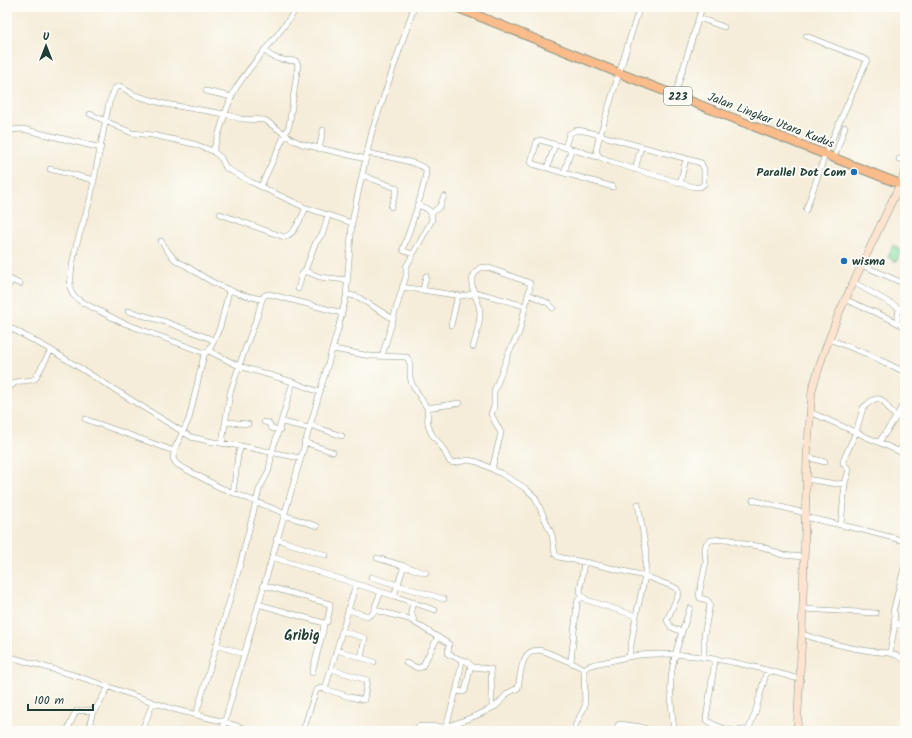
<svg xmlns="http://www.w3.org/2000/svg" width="912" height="738" font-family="Kalam,sans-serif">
<rect width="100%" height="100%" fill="#fdfcf7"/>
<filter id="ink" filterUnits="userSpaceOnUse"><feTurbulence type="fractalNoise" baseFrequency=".025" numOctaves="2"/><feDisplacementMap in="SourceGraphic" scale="8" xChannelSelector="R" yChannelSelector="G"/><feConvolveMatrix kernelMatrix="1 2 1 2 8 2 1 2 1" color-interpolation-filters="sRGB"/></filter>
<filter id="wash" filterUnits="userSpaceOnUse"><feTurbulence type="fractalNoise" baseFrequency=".012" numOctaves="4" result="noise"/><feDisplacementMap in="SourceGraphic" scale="16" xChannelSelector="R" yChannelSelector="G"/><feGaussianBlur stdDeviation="0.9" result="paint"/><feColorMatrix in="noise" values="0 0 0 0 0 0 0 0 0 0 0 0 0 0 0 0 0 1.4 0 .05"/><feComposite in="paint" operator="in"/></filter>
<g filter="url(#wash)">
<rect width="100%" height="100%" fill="#f5edd9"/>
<path fill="#87dfa3" stroke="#538e6c" d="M893,245L901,250L897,261H894L888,257Z"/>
</g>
<g filter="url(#ink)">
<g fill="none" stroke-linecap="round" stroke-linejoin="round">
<defs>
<path id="minor" d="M699,18L724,27
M206,91L232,97
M675,95L702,7
M90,114L132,133L152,135L194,144L213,151L221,158L226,168L251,182L304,207L352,223
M7,134L11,130L23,129L101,148
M565,148L569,134L576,130C590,131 606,137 620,141C647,148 674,155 701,163L704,169V184L700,187H694L611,162C593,156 595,152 600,135L638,12L625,7
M319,149L323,130
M213,151C221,130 225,107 236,88C254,59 280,36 297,7
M367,153C381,156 417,161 426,169C427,182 408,235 403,249L404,251L413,254
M598,157L540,140L537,141L531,162L533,164L613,187
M834,158L845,127
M899,159L905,160
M547,168L555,145
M50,169L94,180
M635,170L641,147
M564,173L571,150
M362,175L396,188L397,189L391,207
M680,183L686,159
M261,186L289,126L298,65L296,61C283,60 274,60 264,50
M806,210L825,155L867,60L806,36
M432,213L440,206L444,196
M220,214L284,237C295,235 301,217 306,208
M328,215L323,233L315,244L305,271L320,277L347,280
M161,241C166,248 170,256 177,261C179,263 182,264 185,265C210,282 231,294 262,299
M862,265L905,284
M7,278L20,284
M853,282L899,308L897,322
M402,287L461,296L479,293L525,306
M7,288L12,280
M298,289L302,274L305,271
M423,290L426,276
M346,294L358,297L393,319
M528,294L548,303L553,308
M844,299L890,319L905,327
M128,311L166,322L214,340
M451,325L458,295
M7,326L51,350L191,437L213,442L241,446L300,458
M829,339L867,354L905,372
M473,347C476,336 480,325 480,313C480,297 461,283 481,267L489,268L530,283V287L519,333L509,352L494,392V407L491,414L501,433L492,469
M333,349L370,356L407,357L410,364V377L412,384L427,408L428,424L431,433L442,447L450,462L453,463L468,460L478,462L502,474L525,488L535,497L552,535L555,554L558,557L589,563L645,576L636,616L629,657
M209,351L220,327L229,291
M205,353L121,322L80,301L73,295L71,291L70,286L72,266L76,246L90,200L109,103L115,88L120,86L134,95L165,104L225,114L241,119L265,120L293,140L302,144L366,159
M382,356L406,276V267L432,220C431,208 427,209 417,205
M7,390C19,376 21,384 35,379L51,350
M427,408L460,403
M810,412L905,454
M85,419L174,451
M227,422L248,424
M264,422L269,423L271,428L280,430
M282,422L309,428
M310,425L342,436
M304,442L333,452
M879,442L897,416L905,419
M222,443L230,393L239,366L258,314L262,299L265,295L269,294L342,313
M899,451L905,442
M807,457L825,462
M806,479L837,484L845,483L849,470L843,463V461L856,432L863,408C865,405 867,405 870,402C885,390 887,414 897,416L905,399
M233,493L238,455L241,446
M753,500L805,513
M638,504L646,551L645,576L674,587L677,589L679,593L667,620L671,627L682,632C675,653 669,674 671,696C671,708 673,719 674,731
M284,513L219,487L178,465L175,462L173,458L175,448L189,419L203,359L205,353L209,351L239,366L293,382L319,392
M284,515L317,526
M805,517L859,529L905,541
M841,525L845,483
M276,539L326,555
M272,557L394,596L404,566L426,573
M377,558L404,566
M584,562L580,591L582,596L587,600L636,616
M905,564L893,612L895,614L894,623L905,625
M371,577L444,599
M381,592L375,606V610L409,619L449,644L448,654L462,660L457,688L446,727
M394,596L435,610
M413,602L411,611L414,621
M258,604L324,623L327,622L330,608V604L263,585
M803,609L876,613
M348,610L368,616L372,614L375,610
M342,631L365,638L361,658
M682,632L690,608
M802,634C831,644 858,651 889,653L890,652L895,624
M216,645L244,654
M337,650L374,662
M889,653L896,655L903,659L905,658
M7,656L80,677L173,709L225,722L252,731
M704,658V635L710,604L707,600L700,598L699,595L706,562L705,549L706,544L711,540L728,539L745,544L763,547L782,555L804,557
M462,660L466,661L473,667L491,669L492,708
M715,660L706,719C710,724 729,731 736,731C740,730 743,729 748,730
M571,661L577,604L578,600L583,597
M406,663L418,668L422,667L438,637
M312,673L323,631L324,623
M325,689L350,697L364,700L367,680L331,669
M457,691L463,692L465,691L471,665
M196,715L240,565L259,490L269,470L272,452L293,382
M67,731L76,711L95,710L108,688
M88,731L93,711
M142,731L153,702
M222,731L338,329L346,297L352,223L356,202L372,131L414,7
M303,731L316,690L321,688L325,689L326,686L355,587L358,585
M369,731H370
M416,731L418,727L421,726L446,727L478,715L496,706L508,693L518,688C520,679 520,667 525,658C533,644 547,652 558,657C567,661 575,664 584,669
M575,731V726L585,706L584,669C590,663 602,663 610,661C620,659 630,656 640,655C689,650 752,665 799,679
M617,731L618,725L620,724L641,727L649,731
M748,731L755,713L767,670"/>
<path id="secondary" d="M797,731L802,634L807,457L812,390L823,355L839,313L900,184L905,172"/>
<path id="primary" d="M456,7L619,73L905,186"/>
</defs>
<use href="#minor" stroke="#8a9586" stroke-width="6"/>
<use href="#secondary" stroke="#8a9586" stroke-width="8"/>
<use href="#primary" stroke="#8a9586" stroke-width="10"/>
<use href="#minor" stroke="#fff" stroke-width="5"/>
<use href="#secondary" stroke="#fde4d1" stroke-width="7"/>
<use href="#primary" stroke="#fabc8b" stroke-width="8"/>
</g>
</g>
<g fill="#1f6fb2" stroke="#fdfcf7" stroke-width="1.5">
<circle cx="854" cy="172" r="4"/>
<circle cx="844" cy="261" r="4"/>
</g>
<g text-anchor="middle" stroke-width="4" stroke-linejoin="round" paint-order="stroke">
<rect fill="#fdfcf7" stroke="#62766e" stroke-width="1" x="664" y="87" width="28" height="18" rx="3"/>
<g font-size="11" font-weight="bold" fill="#1f3d34">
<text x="678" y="100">223</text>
</g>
<g font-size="12" fill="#1f3d34" stroke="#fdfcf7">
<text transform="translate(771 120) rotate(21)" y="4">Jalan Lingkar Utara Kudus</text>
</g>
<g font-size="12" font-weight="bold" fill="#1f3d34" stroke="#fdfcf7" text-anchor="end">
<text x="846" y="176">Parallel Dot Com</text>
<text x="852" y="265" text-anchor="start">wisma</text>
</g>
<g font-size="14" font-weight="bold" fill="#1f3d34" stroke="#fdfcf7">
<text x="302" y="640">Gribig</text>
</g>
</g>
<rect width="912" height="738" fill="none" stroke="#fdfcf7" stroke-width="24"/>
<g transform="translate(46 46)" stroke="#fdfcf7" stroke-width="3" paint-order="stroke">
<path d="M0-3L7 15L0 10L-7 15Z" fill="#1f3d34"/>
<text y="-6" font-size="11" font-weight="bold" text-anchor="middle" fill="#1f3d34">U</text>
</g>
<path d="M28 704v6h65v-6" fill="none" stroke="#1f3d34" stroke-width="2"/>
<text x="34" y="704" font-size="12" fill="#1f3d34" stroke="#fdfcf7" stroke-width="3" paint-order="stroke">100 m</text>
</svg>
